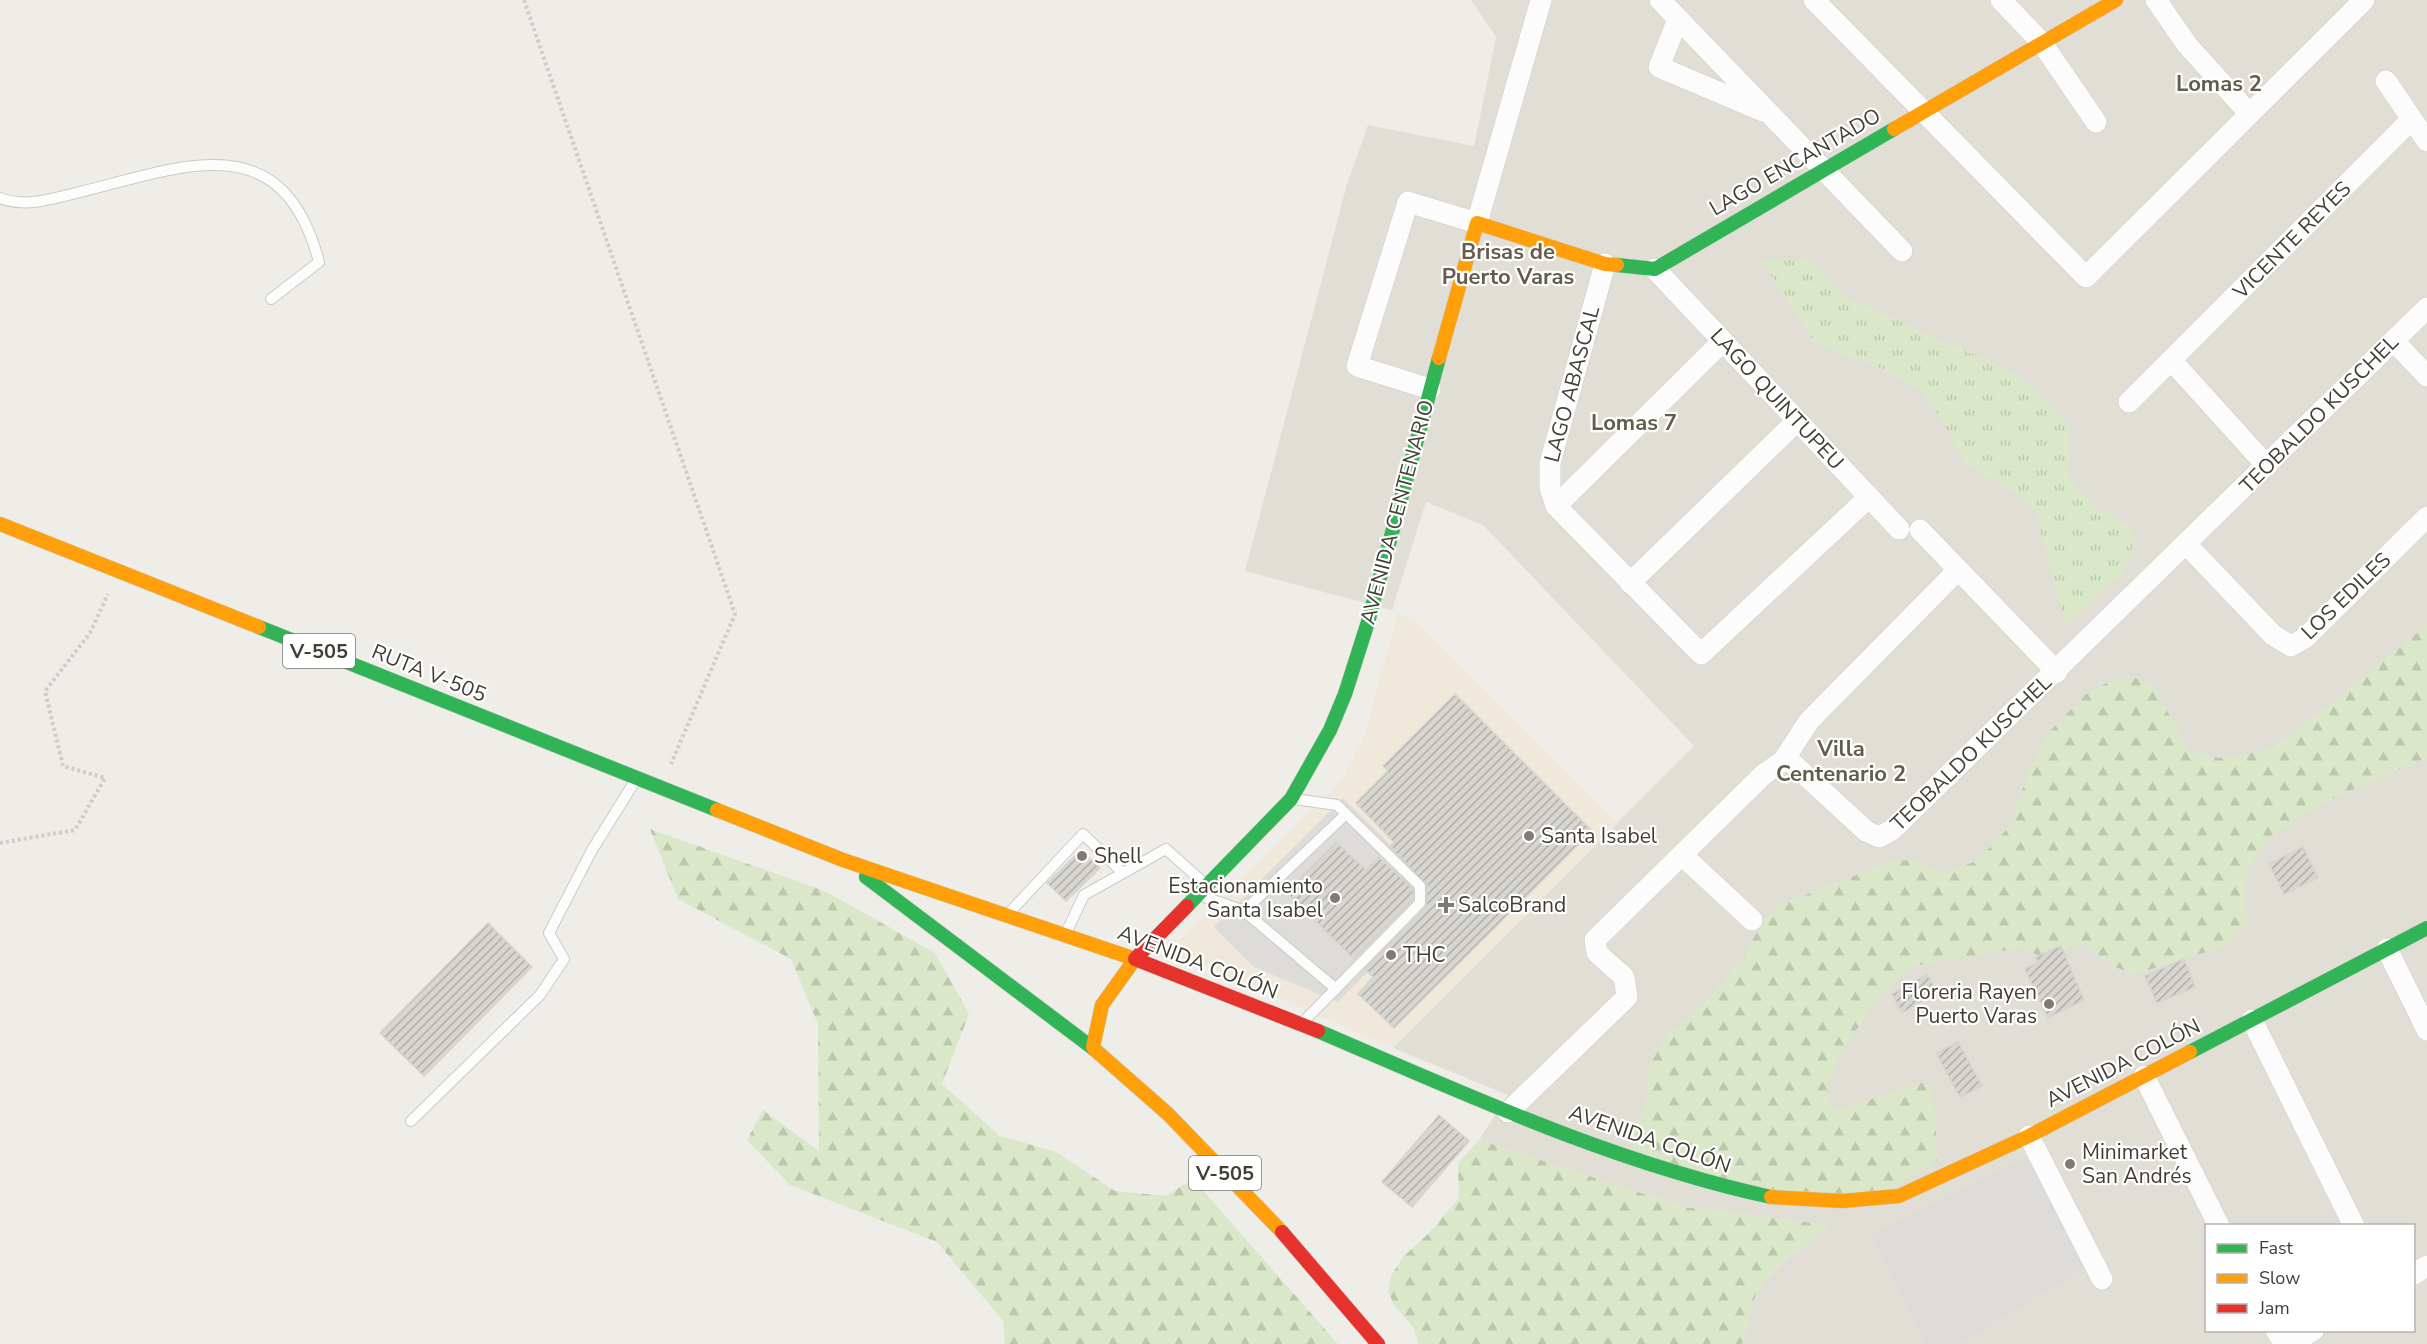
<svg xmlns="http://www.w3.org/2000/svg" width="2427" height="1344" font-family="'Nunito Sans',sans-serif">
<defs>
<pattern id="grass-tufts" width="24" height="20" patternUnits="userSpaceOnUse" patternTransform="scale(1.5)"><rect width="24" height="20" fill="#dae8c9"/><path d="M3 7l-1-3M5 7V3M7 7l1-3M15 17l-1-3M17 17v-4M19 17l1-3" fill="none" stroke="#bcc8ad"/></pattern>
<pattern id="forest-firs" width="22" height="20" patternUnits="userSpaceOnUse" patternTransform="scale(1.5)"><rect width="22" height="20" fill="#dae8c9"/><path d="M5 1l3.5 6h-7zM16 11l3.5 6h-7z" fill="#bcc8ad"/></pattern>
<pattern id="building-hatch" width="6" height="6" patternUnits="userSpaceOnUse" patternTransform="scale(1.5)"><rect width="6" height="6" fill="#d8d6d0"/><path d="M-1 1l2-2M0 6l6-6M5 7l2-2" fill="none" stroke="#b1afaa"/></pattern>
</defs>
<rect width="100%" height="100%" fill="#eeede8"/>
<path fill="#e1dfd5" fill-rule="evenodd" d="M1471,0H2427V1344H1742L1757,1290L1785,1261L1828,1225L1684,1207L1479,1140L1508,1095L1393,1048L1694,746L1483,525L1426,502L1392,610L1245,571L1347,184L1368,125L1474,146L1496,37ZM2206,1226H2414V1330H2206Z"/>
<path fill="#f0e9db" d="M1398,613L1414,619L1618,823L1393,1048L1170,950L1342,780L1365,734Z"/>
<path fill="url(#grass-tufts)" d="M1810,259L1843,296L2010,371L2032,388L2070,427L2068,474L2080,491L2102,511L2129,526L2135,540L2124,572L2065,626L2034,506L1964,462L1944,423L1921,391L1883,369L1816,344L1761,260Z"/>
<path fill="url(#forest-firs)" d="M2427,625V757C2379,780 2260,819 2247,875C2243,892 2246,909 2247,926L2219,948L2135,974L2112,966L2084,943L2044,957L2019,948L1913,966L1880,995L1840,1054L1825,1094L1836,1111L1927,1081L1935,1112L1937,1160L1867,1205L1689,1176L1626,1144L1645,1111L1650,1064L1668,1034L1702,1006L1741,960L1768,913L1775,907L1892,861L1914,860L1929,870L1947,871L1977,861L2010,826L2028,774L2049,732L2085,695L2110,681L2133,677L2152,685L2190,751L2220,758L2258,752L2293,734Z
M650,829L825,891L935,953L969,1014L942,1084L1000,1136L1056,1152L1115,1191L1166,1196L1193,1179L1338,1344H1005L1003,1321L937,1242L790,1185L747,1140L763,1110L819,1151L818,1024L791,959L678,899Z
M1479,1140L1684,1207L1829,1225L1785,1261L1757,1290L1742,1344H1419L1413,1327L1394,1305L1388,1291L1391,1276L1403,1257L1428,1234L1459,1198L1458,1163Z"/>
<path fill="#dddcd8" d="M1343,798L1428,882L1425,914L1338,1002L1254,967L1214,927Z
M2027,1157L2084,1268L1959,1344H1924L1870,1235Z"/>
<path fill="url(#building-hatch)" stroke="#d6d4ce" stroke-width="1.5" d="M1455,694L1592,831L1394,1028L1358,994L1373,977L1365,969L1426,908L1427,886L1390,846L1394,842L1356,803L1388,771L1383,766Z
M1336,842L1366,870L1379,857L1413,889V900L1354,959L1286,892Z
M2303,847L2318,878L2284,894L2269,864Z
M1081,850L1100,868L1066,901L1047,883Z
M488,923L532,967L424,1076L380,1033Z
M2061,946L2084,1000L2048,1018L2025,969L2038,962L2035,957Z
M2184,959L2195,987L2157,1003L2145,976Z
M1927,974L1937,993L1902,1013L1892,994Z
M1958,1042L1982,1086L1960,1097L1936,1053Z
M1439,1115L1469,1141L1412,1207L1382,1182Z"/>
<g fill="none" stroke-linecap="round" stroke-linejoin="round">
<defs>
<path id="lane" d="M0,198C25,208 51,199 76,193C180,168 282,121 319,262L271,299
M1294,799L1337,805L1420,886V903L1304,1021
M1199,895L1244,911L1336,989
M1244,911L1346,814
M1009,913L1083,834L1123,873
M1066,933L1084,895L1166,849L1205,884
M411,1121L540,995L564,959L549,933L592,850L635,781"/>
<path id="street" d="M1660,0L1902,251
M1814,0L2086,277L2364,0
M2001,0L2042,43L2096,122
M2156,0L2188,46L2249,113
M1678,19L1659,67L1763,111
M2386,81L2427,141
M1605,264L1550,463V488L1556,506L1701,654L1868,498
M1655,269L1899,529
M2394,341L2427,376
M2172,361L2267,466
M1430,389L1357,366L1408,202L1477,223L1541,0
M2129,402L2412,119
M1556,506L1723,341
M1920,530L2057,672
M2187,545L2273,635L2291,646L2305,638L2427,517
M1630,583L1797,421
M1783,761L1809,721L1958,570
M1682,855L1752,920
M2387,949L2427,1030
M2252,1020L2354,1226
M2144,1076L2219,1226
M1508,1112L1627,997L1624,977L1597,953L1595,940L1764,774L1783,761L1791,762L1866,831L1879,837L1892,830L2427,308
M2029,1136L2102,1279
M2414,1274L2427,1266
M2276,1330L2284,1344
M2290,1344L2314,1330"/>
<path id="fast" d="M1617,265L1655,269L1894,129
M259,627L717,810
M866,877L1094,1049
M1187,906L1291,799L1330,730L1345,694L1368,622L1439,358
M1318,1031C1465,1094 1614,1163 1771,1197
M2190,1052L2427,928"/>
<path id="slow" d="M1894,129L2116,0
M1439,358L1477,223L1605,264L1617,265
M0,524L259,627
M717,810L843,860L1135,959L1102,1005L1093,1047
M1094,1049L1168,1114L1282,1232
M1771,1197L1842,1201L1899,1196L2029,1136L2190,1052"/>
<path id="jam" d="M1187,906L1135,959L1318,1031
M1282,1232L1378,1344"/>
</defs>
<use href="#lane" stroke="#cccac5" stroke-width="12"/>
<use href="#street" stroke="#cccac5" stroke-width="22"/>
<use href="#fast" stroke="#cccabf" stroke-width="15"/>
<use href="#slow" stroke="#cccabf" stroke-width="15"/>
<use href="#jam" stroke="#cccabf" stroke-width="15"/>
<path stroke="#cfcdca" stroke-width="4" stroke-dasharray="3 3" stroke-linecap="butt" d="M524,0L735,614L671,764
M0,843L75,830L105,778L63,766L45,691L90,633L108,594"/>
<use href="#lane" stroke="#fcfcfc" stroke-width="10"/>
<use href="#street" stroke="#fcfcfc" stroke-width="21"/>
<use href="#fast" stroke="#30b455" stroke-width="14"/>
<use href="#slow" stroke="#ff9f0a" stroke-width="14"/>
<use href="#jam" stroke="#e5322d" stroke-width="14"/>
</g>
<g fill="#7f7b74" stroke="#fff" stroke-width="2">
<circle cx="1529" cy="836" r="6"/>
<circle cx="1082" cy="856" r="6"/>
<circle cx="1335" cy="898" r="6"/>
<path d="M1443 896h6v6h6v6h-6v6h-6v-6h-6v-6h6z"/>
<circle cx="1391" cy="955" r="6"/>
<circle cx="2049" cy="1004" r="6"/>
<circle cx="2070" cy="1164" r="6"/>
</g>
<g text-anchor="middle" stroke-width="4.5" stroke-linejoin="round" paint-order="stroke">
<g fill="#fff" stroke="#7b7872" stroke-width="1.5">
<rect x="283" y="634" width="72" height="34" rx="4.5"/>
<rect x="1189" y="1156" width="72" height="34" rx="4.5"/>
</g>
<g font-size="20" font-weight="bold" fill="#433e35">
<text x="319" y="658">V-505</text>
<text x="1225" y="1180">V-505</text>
</g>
<g font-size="21" fill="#433e35" stroke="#fff">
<text transform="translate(1795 162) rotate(-30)" y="7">LAGO ENCANTADO</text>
<text transform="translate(2292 240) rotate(-45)" y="7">VICENTE REYES</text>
<text transform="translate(1572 384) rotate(-75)" y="7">LAGO ABASCAL</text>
<text transform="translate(1777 399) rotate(47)" y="7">LAGO QUINTUPEU</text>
<text transform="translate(2319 414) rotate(-45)" y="7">TEOBALDO KUSCHEL</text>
<text transform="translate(1397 512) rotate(-75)" y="7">AVENIDA CENTENARIO</text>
<text transform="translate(2346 596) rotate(-44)" y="7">LOS EDILES</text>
<text transform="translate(429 673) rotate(22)" y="7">RUTA V-505</text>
<text transform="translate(1971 753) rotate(-44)" y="7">TEOBALDO KUSCHEL</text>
<text transform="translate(1198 962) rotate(21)" y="7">AVENIDA COLÓN</text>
<text transform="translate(2123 1063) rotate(-27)" y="7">AVENIDA COLÓN</text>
<text transform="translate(1650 1139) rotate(19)" y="7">AVENIDA COLÓN</text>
</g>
<g font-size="21" fill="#433e35" stroke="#fff" text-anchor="start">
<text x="1541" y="843">Santa Isabel</text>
<text x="1094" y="863">Shell</text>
<text x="1323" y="893" text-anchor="end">Estacionamiento<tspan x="1323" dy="24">Santa Isabel</tspan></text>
<text x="1458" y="912">SalcoBrand</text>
<text x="1403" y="962">THC</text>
<text x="2037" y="999" text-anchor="end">Floreria Rayen<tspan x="2037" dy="24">Puerto Varas</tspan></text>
<text x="2082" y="1159">Minimarket<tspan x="2082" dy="24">San Andrés</tspan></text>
</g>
<g font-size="22" font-weight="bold" fill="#655c4d" stroke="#fff">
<text x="2219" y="91">Lomas 2</text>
<text x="1508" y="259">Brisas de<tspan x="1508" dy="25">Puerto Varas</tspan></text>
<text x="1634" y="430">Lomas 7</text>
<text x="1841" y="756">Villa<tspan x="1841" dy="25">Centenario 2</tspan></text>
</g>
</g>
<rect x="2205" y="1224" width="210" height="108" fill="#ffffff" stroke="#b4b2ae" stroke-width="1.5"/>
<rect x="2217" y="1244" width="30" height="9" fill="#30b455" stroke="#b4b2ae" stroke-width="1.5"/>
<text x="2259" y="1254" font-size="18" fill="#433e35">Fast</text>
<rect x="2217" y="1274" width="30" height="9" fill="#ff9f0a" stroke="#b4b2ae" stroke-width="1.5"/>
<text x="2259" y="1284" font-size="18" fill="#433e35">Slow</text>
<rect x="2217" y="1304" width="30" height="9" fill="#e5322d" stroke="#b4b2ae" stroke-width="1.5"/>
<text x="2259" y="1314" font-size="18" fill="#433e35">Jam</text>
</svg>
